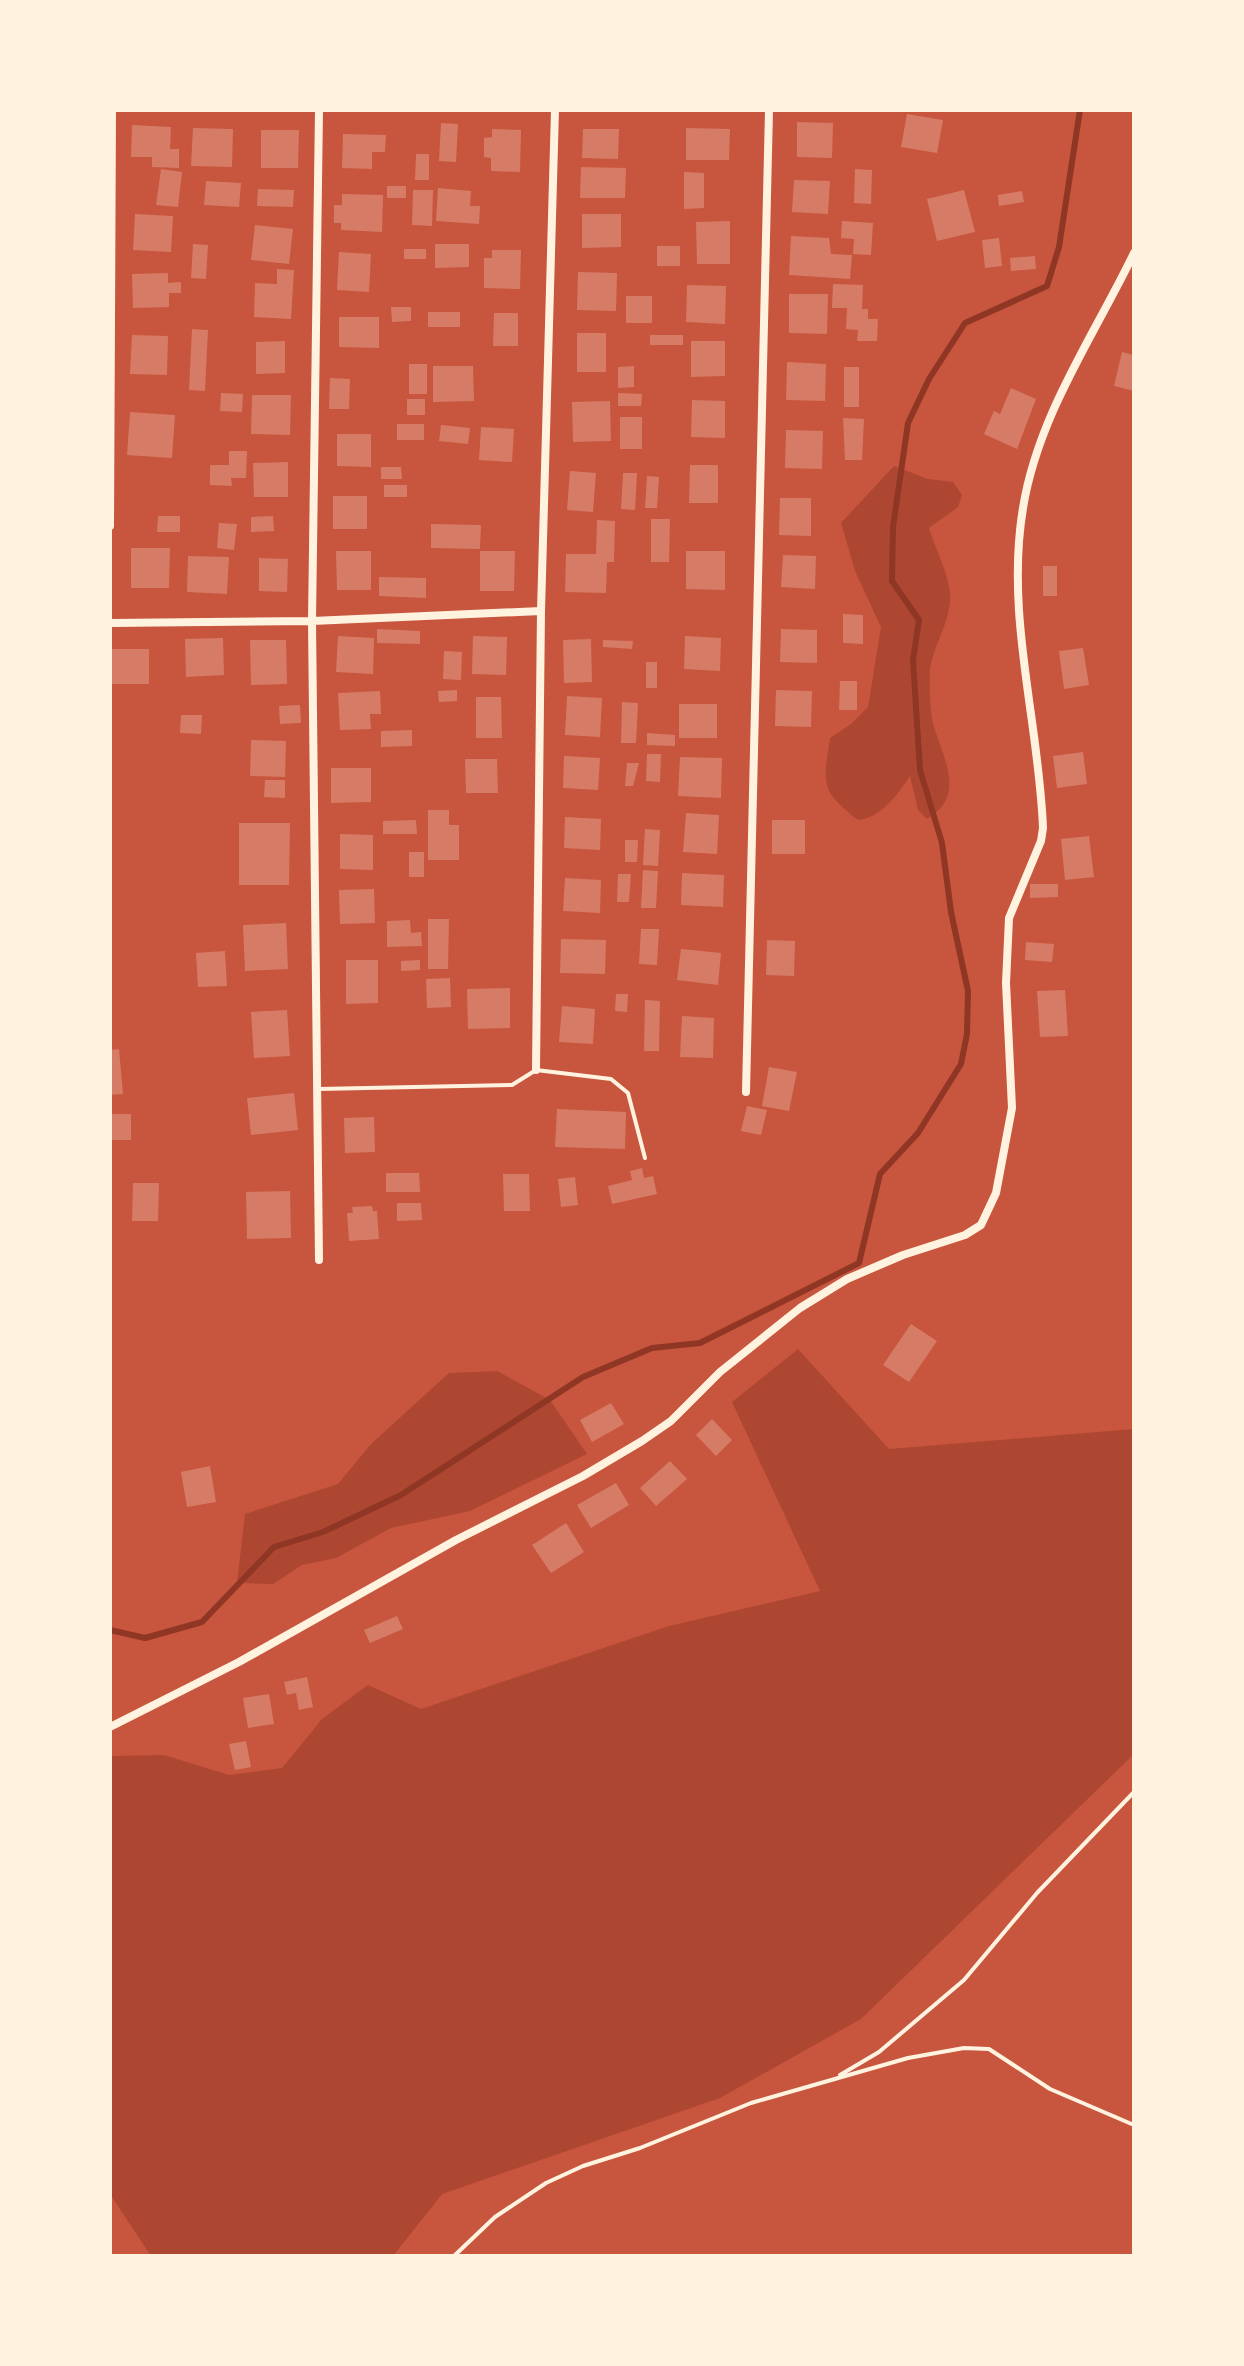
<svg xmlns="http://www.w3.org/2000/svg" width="1244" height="2366" font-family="'Noto Serif',serif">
<rect width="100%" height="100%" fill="#c8553d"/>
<path fill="#ae4732" d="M894,466L928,479L953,482L962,495L958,507L929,528C935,548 948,572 950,593C952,621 933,644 930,670C929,684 930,705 932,719C939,752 970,794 927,819L918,810L910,776C898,794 881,818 858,820C820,790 823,785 830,738L851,724L868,707L881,627L855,571L841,523Z
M798,1349L889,1449L1134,1429V1754L861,2019L720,2098L442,2194L393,2256H151L110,2194V1756L164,1755L229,1775L282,1768L322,1719L368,1685L421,1709L669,1626L820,1591L732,1402Z
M497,1371L550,1400L587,1454L470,1511L391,1528L336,1558L302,1565L273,1584L237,1583L245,1514L338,1484L371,1444L449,1373Z"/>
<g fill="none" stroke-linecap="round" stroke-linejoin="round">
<path stroke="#8f3625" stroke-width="6" d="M110,1630L145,1638L202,1622L274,1547L323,1532L401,1495L583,1377L652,1348L700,1343L859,1263L880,1174L918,1133L961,1064L967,1034L968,991L951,912L942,843L920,770L913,660L919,620L892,581L893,527L908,423L929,379L965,323L1047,286L1059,247L1080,110"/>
</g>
<path fill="#d67c66" d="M907,114L943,120L937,153L901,147Z
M797,122L833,123L832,158L797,157Z
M441,123L458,124L456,162L439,161Z
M132,125L171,127L170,149H179V168L152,167V157H131Z
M193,128L233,129L232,167L191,166Z
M686,128L730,129L729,160H686Z
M492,129L521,130L520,172L491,171V158L484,157V138L492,137Z
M583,129H619L618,159L582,158Z
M261,130H299L298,168H261Z
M343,134L386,135L385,152H372V169L342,168Z
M416,154H429V180H415Z
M581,167L626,168L625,198H580Z
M161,169L182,172L178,207L156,205Z
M855,169L872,170L871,204L854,203Z
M684,172L704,173V208L684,209Z
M794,180L830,181L828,214L792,212Z
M206,181L241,183L239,207L204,205Z
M387,186H406V198H387Z
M438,188L471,191L470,206H480L479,224L436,221Z
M258,189L294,190L293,207L257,206Z
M413,190H433L432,226L412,225Z
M964,190L975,232L937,241L927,199Z
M1022,191L1024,202L999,206L998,195Z
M342,194L383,195L382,232L341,230V223H334V205H342Z
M135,214L173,216L171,252L133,250Z
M582,214H621V247L582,248Z
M730,221V264H697L696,222Z
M842,221L873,223L871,255L853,254L854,239L841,238Z
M255,225L293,229L289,264L251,260Z
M791,236L829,238L831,254L852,255L850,279L789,275Z
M999,238L1002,266L985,268L982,240Z
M193,244L208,245L206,279L191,278Z
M435,244H469V267L435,268Z
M657,246H680V266H657Z
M404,249H426V259H404Z
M492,250H521L520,289L484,288V258H492Z
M339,252L371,254L369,292L337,290Z
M1035,256L1036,269L1011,271L1010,258Z
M277,269L294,270L291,319L254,317L255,283L277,284Z
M578,272L617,273L616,311L577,310Z
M168,273V283L181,282V293H169V307L133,308L132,274Z
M833,284L863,285L862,309H868V319H878L877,341H857L858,330L846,329L847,308H832Z
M687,285L726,286L725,324L686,322Z
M789,294H828L827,334L789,333Z
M626,296H652V323H626Z
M391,307H411V321L392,322Z
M428,312H460V327H428Z
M494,313H518V346H493Z
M339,317H379V348L339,347Z
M192,329L208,330L205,391L189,390Z
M577,333H606V372H577Z
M132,335L168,336L167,375L130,374Z
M650,335H683V345H650Z
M285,341V373L256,374V342Z
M691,341H725V376L691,377Z
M1122,352L1134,355V391L1114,386Z
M787,362L826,364L825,401L786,400Z
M409,364H427V394H409Z
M433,366H473L474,401L433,402Z
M634,366V387L618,388V367Z
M844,367H859V407H844Z
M330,378L350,379L349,409H329Z
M1011,388L1036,399L1017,449L984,434L994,411L1000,414Z
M221,393L243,394L242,412L220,411Z
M618,393L642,394L641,406H618Z
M252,395H291L290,435L251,434Z
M407,399H425V415H407Z
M692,400L725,401V438L691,437Z
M610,401L611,441L573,442L572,402Z
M130,412L175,415L172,458L127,455Z
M620,417H642V449H620Z
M843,418L864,419L862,460H845Z
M397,424H424V440H397Z
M441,425L470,428L468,444L439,441Z
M481,427L514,429L512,462L479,460Z
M786,430L823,431L822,469L785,468Z
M337,434H371V467L337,466Z
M229,451H247L246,478H231L232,486L210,485V465H229Z
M288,462V497H254L253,463Z
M690,465H718V503H689Z
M381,467H401L402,479H381Z
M570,471L596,473L593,512L567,510Z
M623,473H637L635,510L621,509Z
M647,476L659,477L657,508H645Z
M384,485H407V497H384Z
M333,496H367V529H333Z
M780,498H811V536L779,535Z
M158,516H180V532H157Z
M273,516L274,531L251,532V517Z
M651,519H670L669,562H651Z
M597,520L615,521L614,562H607L606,593L565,592L566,554H596Z
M219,523L237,524L234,550L217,548Z
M431,524L481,525L480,549L431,548Z
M131,548H170L169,588H131Z
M336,551H371V590H337Z
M480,551H515L514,591H480Z
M686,551H725V590L686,589Z
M783,555L816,556L815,589L781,587Z
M188,556L229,557L227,594L187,592Z
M259,558L288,559L287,592L259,591Z
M1043,566H1057V596H1043Z
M379,577L426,578V598L379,596Z
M843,614L863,615V644L843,643Z
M377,629L420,631V644L377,643Z
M781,629L817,630V663L780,662Z
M338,636L374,638L373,674L336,672Z
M473,636L507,637L506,675L472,674Z
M685,636L721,638L720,671L684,669Z
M223,638L224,675L186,677L185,639Z
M591,639L592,682L564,683L563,640Z
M250,640H286L287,684L251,685Z
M603,640L633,641L632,649L603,647Z
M1083,648L1089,685L1064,689L1059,651Z
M112,649H149V684H112Z
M444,651L462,652L461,680L443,679Z
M646,662H657V688H646Z
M840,681H857V710H839Z
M457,690V701L439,702L438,691Z
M776,690L812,691L811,727L775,726Z
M380,691L381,714H370L371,729L340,730L338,693Z
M567,696L602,698L600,737L565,735Z
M476,697H501L502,738H476Z
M622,702L638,703L636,743H621Z
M679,704H717V738H679Z
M300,705L301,723L280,724L279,706Z
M181,715H202L201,734L180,733Z
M412,730V746L381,747V731Z
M647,733L675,735V746L647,745Z
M251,740L286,741L285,777L250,776Z
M1083,752L1087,784L1057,788L1053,756Z
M647,754H661L660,782L646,781Z
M564,756L600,758L598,790L563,788Z
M680,757L722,758L721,798L678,796Z
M465,759H497L498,793H466Z
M627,763H639L633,786H625Z
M331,768H371V802L331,803Z
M265,780H285V798L264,797Z
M428,810H449V825H459V860H428Z
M686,813L719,815L717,854L683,852Z
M565,817L601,819L600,850L564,848Z
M416,820L417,834H383V821Z
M772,820H805V854H772Z
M239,823H290L289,885H239Z
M645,829L660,830L658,866L643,865Z
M340,834L373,835V870L340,869Z
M1089,836L1094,877L1065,880L1061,839Z
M625,840H638L637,862H625Z
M409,852H424V877H409Z
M643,870L658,871L656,908H641Z
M682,873L724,875L723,907L681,905Z
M618,874H631L629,902H617Z
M565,878L601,880L600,913L563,911Z
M1030,884H1058V897L1030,898Z
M374,889L375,923L340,924L339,890Z
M428,919H449L448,969H428Z
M410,920L411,933L421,932L422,946L387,947V921Z
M286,923L288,969L245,971L243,925Z
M641,929H659L657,965L639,964Z
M561,939L606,940L605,974L560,973Z
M767,940L795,941L794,976L766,975Z
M1026,942L1054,944L1052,962L1025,960Z
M681,949L721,953L718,985L677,980Z
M225,951L227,986L198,987L196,953Z
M346,960H378V1003L346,1004Z
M420,960V970L401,971V961Z
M450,978L451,1007L427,1008L426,979Z
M510,988V1028L468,1029L467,989Z
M1065,990L1068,1036L1040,1037L1037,991Z
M616,994H628L627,1012L615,1011Z
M645,1000L660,1001L659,1051H644Z
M562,1006L595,1009L593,1044L559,1042Z
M287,1010L290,1056L254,1058L251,1012Z
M682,1016L714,1018L713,1058L680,1057Z
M119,1049L123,1094L110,1095V1050Z
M769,1067L797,1072L789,1111L762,1106Z
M294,1093L298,1130L251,1135L247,1098Z
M747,1106L767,1110L761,1135L741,1131Z
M557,1109L626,1112L625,1149L555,1147Z
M110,1114H131V1140H110Z
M374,1117L375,1152L345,1153L344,1118Z
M642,1168L644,1178L653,1176L657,1194L612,1204L608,1186L632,1180L630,1171Z
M386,1173H419L420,1192H386Z
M503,1174H529L530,1211H504Z
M575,1177L578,1205L561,1207L558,1179Z
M133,1183H159L158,1221H132Z
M290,1191L291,1238L247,1239L246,1192Z
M397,1203H421L422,1220L397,1221Z
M372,1206L373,1211H377L379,1239L349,1241L347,1213H353L352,1207Z
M911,1324L937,1341L909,1382L883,1365Z
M611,1403L624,1424L592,1442L580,1420Z
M712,1419L732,1440L716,1456L696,1435Z
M670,1461L687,1479L656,1506L640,1488Z
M210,1466L216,1502L187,1507L181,1472Z
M616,1483L629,1505L591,1528L577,1505Z
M566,1523L584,1552L551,1573L532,1545Z
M397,1616L403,1629L370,1643L364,1630Z
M307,1677L313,1707L299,1710L296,1693L287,1695L284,1682Z
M269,1694L274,1724L248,1728L243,1698Z
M246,1741L251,1767L235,1770L229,1744Z"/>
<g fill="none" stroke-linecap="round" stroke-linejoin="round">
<path stroke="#fff3e0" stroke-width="4" d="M840,2075L879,2052L964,1980L1037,1893L1134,1792
M454,2256L495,2217L546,2183L583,2166L640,2148L751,2103L908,2058L964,2048L989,2049L1050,2089L1134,2125"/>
<path stroke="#fff3e0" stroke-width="4" d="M319,1089L512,1085L536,1070L611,1079L628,1093L645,1158"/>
<path stroke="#fff3e0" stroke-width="8" d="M319,110L312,621L319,1260
M110,526L112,110
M110,623L312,621L541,611
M536,1070L541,611L555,110
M746,1092L769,110
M110,1727L239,1662L456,1540L583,1476L642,1441L671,1421L720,1372L800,1308L847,1279L903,1255L965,1235L981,1225L996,1193L1012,1108L1006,983L1009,918L1041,841L1043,828C1039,722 1005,615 1023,508C1038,415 1094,336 1134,253"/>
</g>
<rect width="1244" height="2366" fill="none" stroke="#fff3e0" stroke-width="224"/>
</svg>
